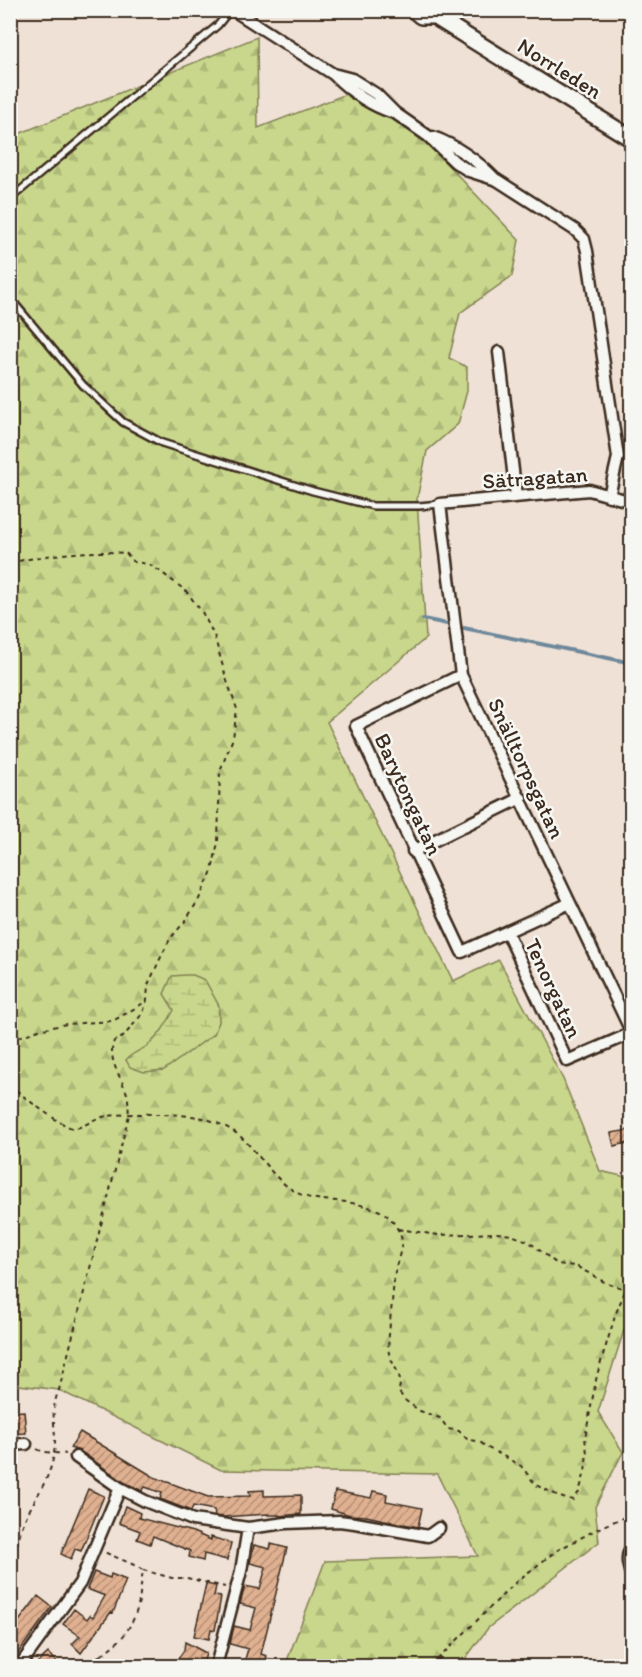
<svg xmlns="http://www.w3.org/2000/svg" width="642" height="1677" font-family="Itim,sans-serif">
<defs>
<pattern id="forest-firs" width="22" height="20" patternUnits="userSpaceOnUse" patternTransform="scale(1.5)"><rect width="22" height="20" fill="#c8d78b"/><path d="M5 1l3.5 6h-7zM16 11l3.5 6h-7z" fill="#adb978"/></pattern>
<pattern id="wetland-marsh" width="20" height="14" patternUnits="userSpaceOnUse" patternTransform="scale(1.5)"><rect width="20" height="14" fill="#c8d78b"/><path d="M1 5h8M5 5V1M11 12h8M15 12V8" fill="none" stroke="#adb978"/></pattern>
<pattern id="building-hatch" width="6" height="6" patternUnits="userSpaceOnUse" patternTransform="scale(1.5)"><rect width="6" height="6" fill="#e0b191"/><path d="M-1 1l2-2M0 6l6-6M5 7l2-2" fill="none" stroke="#b79076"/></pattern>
</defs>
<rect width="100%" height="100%" fill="#efe1d5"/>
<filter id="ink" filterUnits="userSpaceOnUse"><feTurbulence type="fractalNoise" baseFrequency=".0167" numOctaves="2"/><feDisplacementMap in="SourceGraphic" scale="12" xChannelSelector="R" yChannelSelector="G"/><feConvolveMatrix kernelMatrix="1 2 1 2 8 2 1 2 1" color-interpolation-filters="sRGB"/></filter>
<g filter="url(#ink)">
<path fill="url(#forest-firs)" stroke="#828054" stroke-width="1.5" d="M257,37L258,128L354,91L413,128L519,240L512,276L460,313L449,358L467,367V391L458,424L427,451L417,499L426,638L327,722L453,981L499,960L563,1079L600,1171L631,1178V1308L598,1412L623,1452L595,1507L599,1542L488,1628L460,1666H285L325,1561L478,1556L437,1474L221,1470L59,1390L11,1384V137Z"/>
<path fill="url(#wetland-marsh)" stroke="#828054" stroke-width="1.5" d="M186,975H193L205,980L219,1006V1022L214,1034L164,1070L144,1072L130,1067L126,1060C132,1053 140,1051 147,1046C159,1037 167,1023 174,1010L164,994L172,976Z"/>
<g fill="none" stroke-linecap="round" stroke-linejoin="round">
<path stroke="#6e889b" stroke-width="4" d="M423,619L452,625
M464,628L632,663"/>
</g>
<path fill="url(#building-hatch)" stroke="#3b2a1e" stroke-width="1.5" d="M629,1130L632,1142L614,1146L611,1133Z
M24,1411L26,1433L10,1434V1412Z
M80,1432L154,1477L208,1497L250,1496L249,1491L264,1490V1496L301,1495V1514L279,1516V1515H268V1514L223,1517L215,1516L214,1510L193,1506L191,1511L160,1499L162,1493L145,1487L142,1491L124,1482L80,1451L70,1448Z
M88,1489L104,1496L81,1551L75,1549L71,1559L61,1554Z
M335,1491L371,1498L373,1491L387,1494L386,1501L422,1508L418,1527L366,1516L350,1515L331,1509Z
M125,1506L140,1513L139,1518L193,1532L211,1540V1537L231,1543L227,1560L204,1554L203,1561L189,1557L190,1551L153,1536L150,1544L137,1539L140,1531L119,1523Z
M271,1544L287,1548L261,1654L267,1656L264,1666H243L248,1649L230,1644L234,1626L250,1630L256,1608L240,1604L245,1586L260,1589L266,1567L250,1563L254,1545L270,1549Z
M94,1572L110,1578L111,1574L126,1580L113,1613L111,1612L81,1653L72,1644L80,1636L63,1624L74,1609L87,1619L90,1615L93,1617L105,1596L87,1589Z
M206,1584L216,1586L214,1596L221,1597L215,1630L211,1629L209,1639L194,1636Z
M38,1596L52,1607L18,1653L10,1647V1633Z
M185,1642L206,1653L203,1666H173L184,1650Z
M48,1653L60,1666H34Z"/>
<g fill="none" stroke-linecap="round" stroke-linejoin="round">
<defs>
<path id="service" d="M10,199L218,25L230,10
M10,298L83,385L123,422L162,443L313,491L373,506H419L440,504
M632,1543C620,1556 627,1570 632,1584"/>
<path id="minor" d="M233,10L333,74C350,91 371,106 394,113
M333,74L352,79L376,94L395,113L428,136L455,162L469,171L497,180L575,230L584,239L587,251L618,457L609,496
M433,137C455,145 478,161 494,178
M499,352L516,496
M632,502L589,490L440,504L461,675L632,1033
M461,675L356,726L462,952L570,903
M413,851L521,798
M507,932L567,1061L632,1033
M10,1445L26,1444
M76,1457L120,1488L145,1501L193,1520L248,1528L286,1523L339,1521L355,1523L428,1536L439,1528
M24,1666L21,1664L80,1583L120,1488
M216,1666L241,1571L248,1528"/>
<path id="secondary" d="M414,10L421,16H434
M430,10L434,16L632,139"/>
</defs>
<use href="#service" stroke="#3b2a1e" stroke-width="10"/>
<use href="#minor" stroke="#3b2a1e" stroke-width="15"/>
<use href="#secondary" stroke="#3b2a1e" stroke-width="20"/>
<path stroke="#3b2a1e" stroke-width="2" stroke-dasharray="4.5 4.5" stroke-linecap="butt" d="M466,19L470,10
M10,563C48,554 88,550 126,553L134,562L149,564L161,572L186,591L202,612L214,635L227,681L237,709L233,738L220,771L218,842L212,871L199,899L186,920L170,939L160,959L148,985L147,1000L143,1013L123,1037L114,1041C107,1059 120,1075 126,1091C129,1098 128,1107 129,1115L59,1390C48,1415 58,1429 54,1453C51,1477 36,1496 26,1517C19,1532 17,1549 10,1565
M10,1040L39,1030L66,1024L113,1021L147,1001
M10,1084C17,1093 63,1127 73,1128C83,1128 90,1121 98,1118C119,1112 181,1113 203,1118C217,1122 233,1129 243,1139C262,1157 276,1184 302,1195C315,1201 332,1200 347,1202C357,1204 372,1207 382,1212C390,1216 401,1231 402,1241C403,1246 396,1264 395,1272C393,1288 392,1305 390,1321C390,1329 387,1346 389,1353C392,1366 405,1377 398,1391L406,1401L420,1411L440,1418L448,1429L459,1431L467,1439L480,1442L486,1447L496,1452L521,1466L536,1485L563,1498L573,1500L579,1492L585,1472L587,1453L585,1438L597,1375L616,1313L632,1274
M398,1229L438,1235L497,1233L511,1235L528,1241L557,1264L576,1266L608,1284L626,1289
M37,1449C46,1454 55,1452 66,1454
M143,1570L172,1578H187L225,1587
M102,1655C109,1648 118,1643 124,1635C141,1612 139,1596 143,1570L132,1564L104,1552
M82,1666L88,1661L102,1655L115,1666
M431,1666L517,1581L556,1551L603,1526L632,1514"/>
<use href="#service" stroke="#f6f6f2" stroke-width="5"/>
<use href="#minor" stroke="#f6f6f2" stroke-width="10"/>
<use href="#secondary" stroke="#f6f6f2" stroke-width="15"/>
</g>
</g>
<g text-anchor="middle" stroke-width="5" stroke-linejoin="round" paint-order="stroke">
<g font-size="22" fill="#3b2a1e" stroke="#f6f6f2">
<text transform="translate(560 68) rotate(32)" y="8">Norrleden</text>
<text transform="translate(535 477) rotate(-4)" y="8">Sätragatan</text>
<text transform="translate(527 768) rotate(65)" y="8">Snälltorpsgatan</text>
<text transform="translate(409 794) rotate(65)" y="8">Barytongatan</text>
<text transform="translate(554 988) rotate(65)" y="8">Tenorgatan</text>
</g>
</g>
<rect width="642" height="1677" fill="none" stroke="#f6f6f2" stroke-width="36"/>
<rect x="18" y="18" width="606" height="1641" fill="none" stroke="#3b2a1e" stroke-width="2" filter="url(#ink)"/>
</svg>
